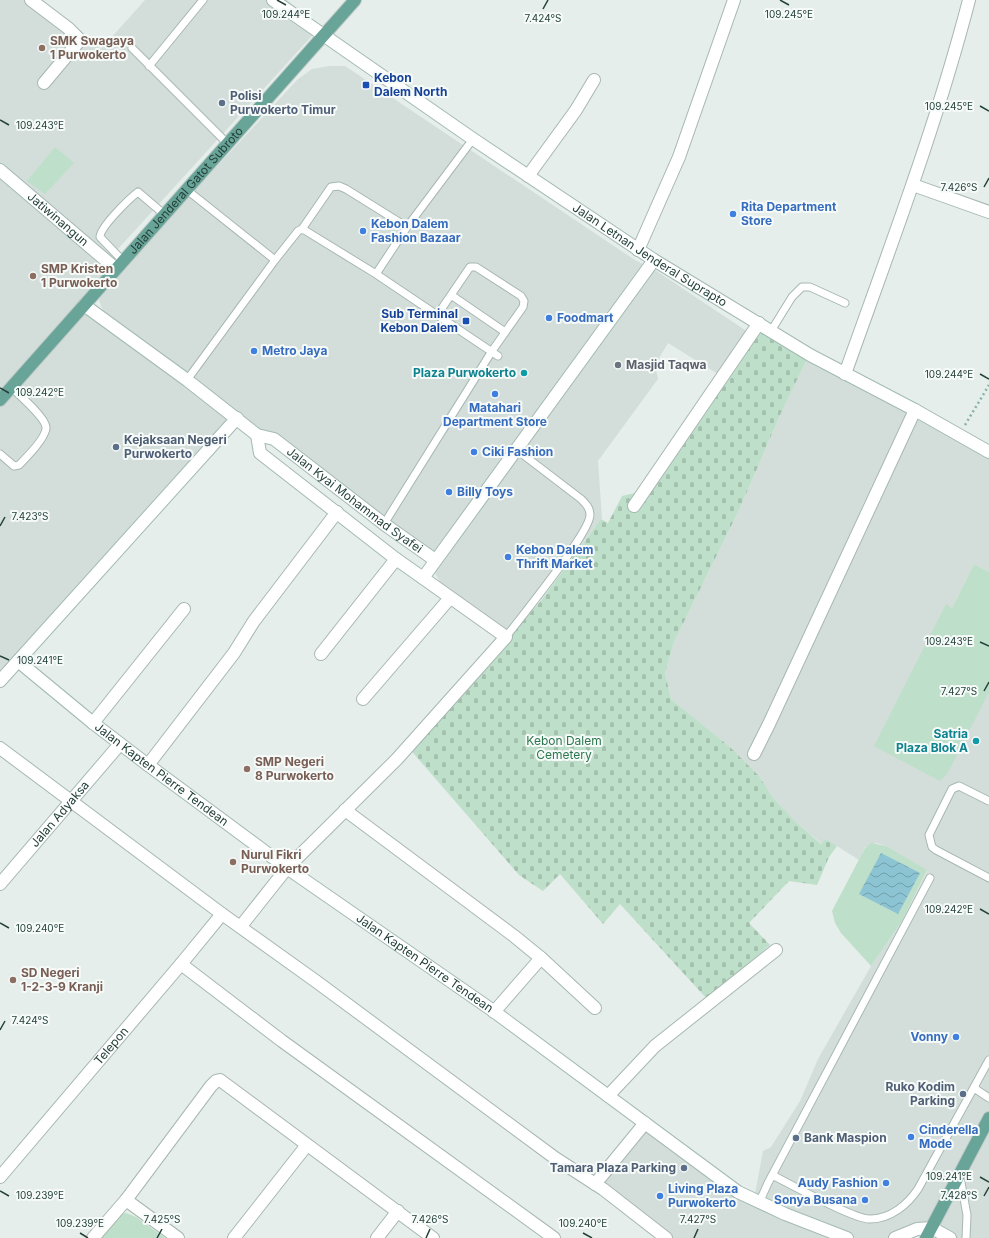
<svg xmlns="http://www.w3.org/2000/svg" width="989" height="1238" font-family="Inter,sans-serif">
<defs>
<pattern id="cemetery-stones" width="16" height="16" patternUnits="userSpaceOnUse"><rect width="16" height="16" fill="#bedfc9"/><path d="M2 7V4a2 2 0 0 1 4 0v3zM10 15v-3a2 2 0 0 1 4 0v3z" fill="#a3c1ad"/></pattern>
<pattern id="water-waves" width="16" height="10" patternUnits="userSpaceOnUse"><rect width="16" height="10" fill="#8cc4d3"/><path d="M0 5q4-4 8 0t8 0" fill="none" stroke="#72a1ac"/></pattern>
</defs>
<rect width="100%" height="100%" fill="#e5eeea"/>
<path fill="#d3deda" d="M0,0H40L101,49L145,0H287L320,27L108,260L0,167Z
M329,66H345L635,260L655,270L751,334L721,376L668,343L655,365L658,379L598,461L602,518L513,634L443,587L423,552L103,311L99,300L103,289L298,79L312,69Z
M0,170L116,269L84,305L237,418L0,681Z
M809,355L989,453V572L974,564L952,608L946,605L875,746L989,581V1238H949L932,1228L937,1214L917,1229L895,1238H670L595,1183L645,1123L754,1199L763,1151L771,1147L800,1101L818,1059L871,966L902,921L927,871L886,846L877,843L865,847L859,860L826,839L822,844L797,823L774,799L759,776L731,748L671,699L665,673L674,642L740,508L781,413Z"/>
<path fill="#bedfc9" d="M55,147L74,163L45,194L27,181Z
M974,564L989,572V692L947,774L940,781L874,746L946,604L952,608Z
M871,843L886,846L927,870L902,921L871,966L841,933L835,923L832,911L865,848Z
M126,1213L136,1217L165,1238H100L121,1214Z"/>
<path fill="url(#cemetery-stones)" d="M758,324L809,355L781,413L740,508L674,642L665,673L671,699L731,748L759,776L774,799L797,823L821,844L826,839L837,846L829,857L817,885L789,881L749,923L770,945L707,999L620,904L603,924L560,874L543,891L519,875L408,747L540,602L601,519L608,523L622,496L652,489Z"/>
<path fill="url(#water-waves)" d="M881,853L920,873L898,914L859,894Z"/>
<g fill="none" stroke-linecap="round" stroke-linejoin="round">
<defs>
<path id="lane" d="M132,48L228,144
M149,66L203,0
M187,190L275,260L298,231L302,229L306,231L376,274L498,356
M302,229L331,187L339,186L346,189L407,227
M123,261L100,237C100,227 130,198 138,192L165,215
M376,274L407,227L473,139
M451,295L505,332
M771,331L792,297L802,287H810L845,303
M187,380L275,260
M0,454L14,466L19,465C26,458 47,437 46,427C45,417 19,395 11,387
M384,524L492,351L523,307L524,301L521,296L476,267H470L438,314
M506,637C521,617 590,533 590,515C590,508 586,504 581,499L517,450
M989,801L959,786L952,789L929,835L932,847L936,850L989,878
M975,1087L977,1090L989,1098
M772,1175C790,1184 855,1220 870,1219C891,1219 908,1204 918,1189L989,1060
M960,1177L967,1215L966,1238
M759,1203L768,1183L930,878"/>
<g id="street">
<path d="M31,0L68,28L80,40L44,83"/>
<path d="M528,176L576,110L594,80"/>
<path d="M913,185L989,212"/>
<path d="M638,250L679,157L734,0"/>
<path d="M845,374C889,250 936,127 969,0"/>
<path d="M634,506L759,323"/>
<path d="M321,654L396,559"/>
<path d="M0,681L18,661"/>
<path d="M363,699L450,598"/>
<path d="M93,723L184,609"/>
<path d="M0,748L222,914L317,982L555,1158L603,1189L666,1238"/>
<path d="M754,754L769,724L915,410"/>
<path d="M148,765L234,653L254,621L337,512"/>
<path d="M345,810L514,936L541,958L595,1008"/>
<path id="s1" d="M0,884L120,744"/>
<path d="M241,926L287,868L397,759L506,637L423,578"/>
<path d="M181,964L282,1041L554,1238"/>
<path d="M494,1012L541,958"/>
<path d="M608,1096L655,1046L776,950"/>
<path id="s2" d="M0,1177L181,964L222,914"/>
<path d="M595,1184L645,1123"/>
<path d="M126,1200L178,1238"/>
<path d="M93,1238L126,1200L211,1086L216,1081L220,1080L433,1238"/>
<path d="M234,1238L307,1145"/>
<path d="M377,1238L398,1211"/>
</g>
<g id="secondary">
<path id="s3" d="M273,0L473,139L654,260L810,355L915,410L989,452"/>
<path id="s4" d="M0,170L116,269"/>
<path id="s5" d="M84,305L187,380L257,435L274,439L384,524L435,560"/>
<path id="s6" d="M237,418L18,661L93,723L148,765L287,868L492,1010L738,1192L785,1214L847,1238"/>
<path d="M257,435L260,453L396,559L423,578L654,260"/>
<path d="M895,1238L917,1229L932,1228L950,1238"/>
</g>
<g id="primary">
<path id="s7" d="M0,400L355,0"/>
<path d="M926,1238L989,1118"/>
</g>
</defs>
<use href="#lane" stroke="#a7b7b2" stroke-width="9"/>
<use href="#street" stroke="#a7b7b2" stroke-width="14"/>
<use href="#secondary" stroke="#a3bab3" stroke-width="14"/>
<use href="#primary" stroke="#c1cac8" stroke-width="14"/>
<path stroke="#85b2a7" stroke-width="2.5" stroke-dasharray="2 3" stroke-linecap="butt" d="M965,425L989,385"/>
<use href="#lane" stroke="#fff" stroke-width="7"/>
<use href="#street" stroke="#fff" stroke-width="12"/>
<use href="#secondary" stroke="#fff" stroke-width="12"/>
<use href="#primary" stroke="#69a498" stroke-width="12"/>
</g>
<path fill="none" stroke="#23413a" stroke-width="1.5" d="M277,0L286,5M780,0L789,5M543,9L548,0M980,106L989,111M0,120L9,125M984,187L989,178M980,374L989,379M0,388L9,393M0,526L5,517M980,642L989,646M0,656L9,660M984,691L989,682M980,909L989,914M0,923L9,928M0,1030L5,1021M980,1177L989,1182M0,1191L9,1196M984,1196L989,1187M80,1233L88,1238M583,1233L592,1238M157,1238L162,1229M426,1238L430,1229M694,1238L698,1229"/>
<g fill="#8d6e63" stroke="#f6faf8" stroke-width="1.5">
<circle cx="42" cy="48" r="4"/>
<circle cx="33" cy="276" r="4"/>
<circle cx="247" cy="769" r="4"/>
<circle cx="233" cy="862" r="4"/>
<circle cx="13" cy="980" r="4"/>
</g>
<g fill="#1a4fb4" stroke="#f6faf8" stroke-width="1.5">
<rect x="362" y="81" width="8" height="8" rx="2"/>
<rect x="462" y="317" width="8" height="8" rx="2"/>
</g>
<g fill="#5c6f8a" stroke="#f6faf8" stroke-width="1.5">
<circle cx="222" cy="103" r="4"/>
<circle cx="116" cy="447" r="4"/>
<circle cx="963" cy="1094" r="4"/>
<circle cx="796" cy="1138" r="4"/>
<circle cx="684" cy="1168" r="4"/>
</g>
<g fill="#3f7fe0" stroke="#f6faf8" stroke-width="1.5">
<circle cx="733" cy="214" r="4"/>
<circle cx="363" cy="231" r="4"/>
<circle cx="549" cy="318" r="4"/>
<circle cx="254" cy="351" r="4"/>
<circle cx="495" cy="394" r="4"/>
<circle cx="474" cy="452" r="4"/>
<circle cx="449" cy="492" r="4"/>
<circle cx="508" cy="557" r="4"/>
<circle cx="956" cy="1037" r="4"/>
<circle cx="911" cy="1137" r="4"/>
<circle cx="886" cy="1183" r="4"/>
<circle cx="660" cy="1196" r="4"/>
<circle cx="865" cy="1200" r="4"/>
</g>
<circle fill="#6b7280" stroke="#f6faf8" stroke-width="1.5" cx="618" cy="365" r="4"/>
<g fill="#0f9aa8" stroke="#f6faf8" stroke-width="1.5">
<circle cx="524" cy="373" r="4"/>
<circle cx="976" cy="741" r="4"/>
</g>
<g text-anchor="middle" stroke-width="4" stroke-linejoin="round" paint-order="stroke">
<g font-size="12" font-weight="bold" fill="#785e54" stroke="#f6faf8" text-anchor="start">
<text x="50" y="45">SMK Swagaya<tspan x="50" dy="14">1 Purwokerto</tspan></text>
<text x="41" y="273">SMP Kristen<tspan x="41" dy="14">1 Purwokerto</tspan></text>
<text x="255" y="766">SMP Negeri<tspan x="255" dy="14">8 Purwokerto</tspan></text>
<text x="241" y="859">Nurul Fikri<tspan x="241" dy="14">Purwokerto</tspan></text>
<text x="21" y="977">SD Negeri<tspan x="21" dy="14">1-2-3-9 Kranji</tspan></text>
</g>
<g font-size="12" font-weight="bold" fill="#164399" stroke="#f6faf8" text-anchor="start">
<text x="374" y="82">Kebon<tspan x="374" dy="14">Dalem North</tspan></text>
<text x="458" y="318" text-anchor="end">Sub Terminal<tspan x="458" dy="14">Kebon Dalem</tspan></text>
</g>
<g font-size="12" font-weight="bold" fill="#4e5e75" stroke="#f6faf8" text-anchor="start">
<text x="230" y="100">Polisi<tspan x="230" dy="14">Purwokerto Timur</tspan></text>
<text x="124" y="444">Kejaksaan Negeri<tspan x="124" dy="14">Purwokerto</tspan></text>
<text x="955" y="1091" text-anchor="end">Ruko Kodim<tspan x="955" dy="14">Parking</tspan></text>
<text x="804" y="1142">Bank Maspion</text>
<text x="676" y="1172" text-anchor="end">Tamara Plaza Parking</text>
</g>
<g font-size="12" fill="#23413a" stroke="#f6faf8">
<text dy="4" stroke="none"><textPath href="#s7" startOffset="280">Jalan Jenderal Gatot Subroto</textPath></text>
<text dy="4" stroke="none"><textPath href="#s4" startOffset="76">Jatiwinangun</textPath></text>
<text dy="4" stroke="none"><textPath href="#s3" startOffset="455">Jalan Letnan Jenderal Suprapto</textPath></text>
<text dy="4" stroke="none"><textPath href="#s5" startOffset="335">Jalan Kyai Mohammad Syafei</textPath></text>
<text dy="4" stroke="none"><textPath href="#s6" startOffset="510">Jalan Kapten Pierre Tendean</textPath></text>
<text dy="4" stroke="none"><textPath href="#s1" startOffset="92">Jalan Adyaksa</textPath></text>
<text dy="4" stroke="none"><textPath href="#s6" startOffset="834">Jalan Kapten Pierre Tendean</textPath></text>
<text dy="4" stroke="none"><textPath href="#s2" startOffset="172">Telepon</textPath></text>
</g>
<g font-size="12" font-weight="bold" fill="#366cbe" stroke="#f6faf8" text-anchor="start">
<text x="741" y="211">Rita Department<tspan x="741" dy="14">Store</tspan></text>
<text x="371" y="228">Kebon Dalem<tspan x="371" dy="14">Fashion Bazaar</tspan></text>
<text x="557" y="322">Foodmart</text>
<text x="262" y="355">Metro Jaya</text>
<text x="495" y="412" text-anchor="middle">Matahari<tspan x="495" dy="14">Department Store</tspan></text>
<text x="482" y="456">Ciki Fashion</text>
<text x="457" y="496">Billy Toys</text>
<text x="516" y="554">Kebon Dalem<tspan x="516" dy="14">Thrift Market</tspan></text>
<text x="948" y="1041" text-anchor="end">Vonny</text>
<text x="919" y="1134">Cinderella<tspan x="919" dy="14">Mode</tspan></text>
<text x="878" y="1187" text-anchor="end">Audy Fashion</text>
<text x="668" y="1193">Living Plaza<tspan x="668" dy="14">Purwokerto</tspan></text>
<text x="857" y="1204" text-anchor="end">Sonya Busana</text>
</g>
<g font-size="12" font-weight="bold" fill="#5b616d" stroke="#f6faf8" text-anchor="start">
<text x="626" y="369">Masjid Taqwa</text>
</g>
<g font-size="12" font-weight="bold" fill="#0d838f" stroke="#f6faf8" text-anchor="end">
<text x="516" y="377">Plaza Purwokerto</text>
<text x="968" y="738">Satria<tspan x="968" dy="14">Plaza Blok A</tspan></text>
</g>
<g font-size="12" fill="#2c784e" stroke="#f6faf8">
<text x="564" y="745">Kebon Dalem<tspan x="564" dy="14">Cemetery</tspan></text>
</g>
</g>
<g font-size="10" text-anchor="middle" fill="#23413a" stroke="#f6faf8" stroke-width="4" stroke-linejoin="round" paint-order="stroke">
<text x="286" y="18">109.244°E</text>
<text x="789" y="18">109.245°E</text>
<text x="543" y="22">7.424°S</text>
<text x="949" y="110">109.245°E</text>
<text x="40" y="129">109.243°E</text>
<text x="959" y="191">7.426°S</text>
<text x="949" y="378">109.244°E</text>
<text x="40" y="396">109.242°E</text>
<text x="30" y="520">7.423°S</text>
<text x="949" y="645">109.243°E</text>
<text x="40" y="664">109.241°E</text>
<text x="959" y="695">7.427°S</text>
<text x="949" y="913">109.242°E</text>
<text x="40" y="932">109.240°E</text>
<text x="30" y="1024">7.424°S</text>
<text x="949" y="1180">109.241°E</text>
<text x="959" y="1199">7.428°S</text>
<text x="40" y="1199">109.239°E</text>
<text x="162" y="1223">7.425°S</text>
<text x="430" y="1223">7.426°S</text>
<text x="698" y="1223">7.427°S</text>
<text x="80" y="1227">109.239°E</text>
<text x="583" y="1227">109.240°E</text>
</g>
</svg>
